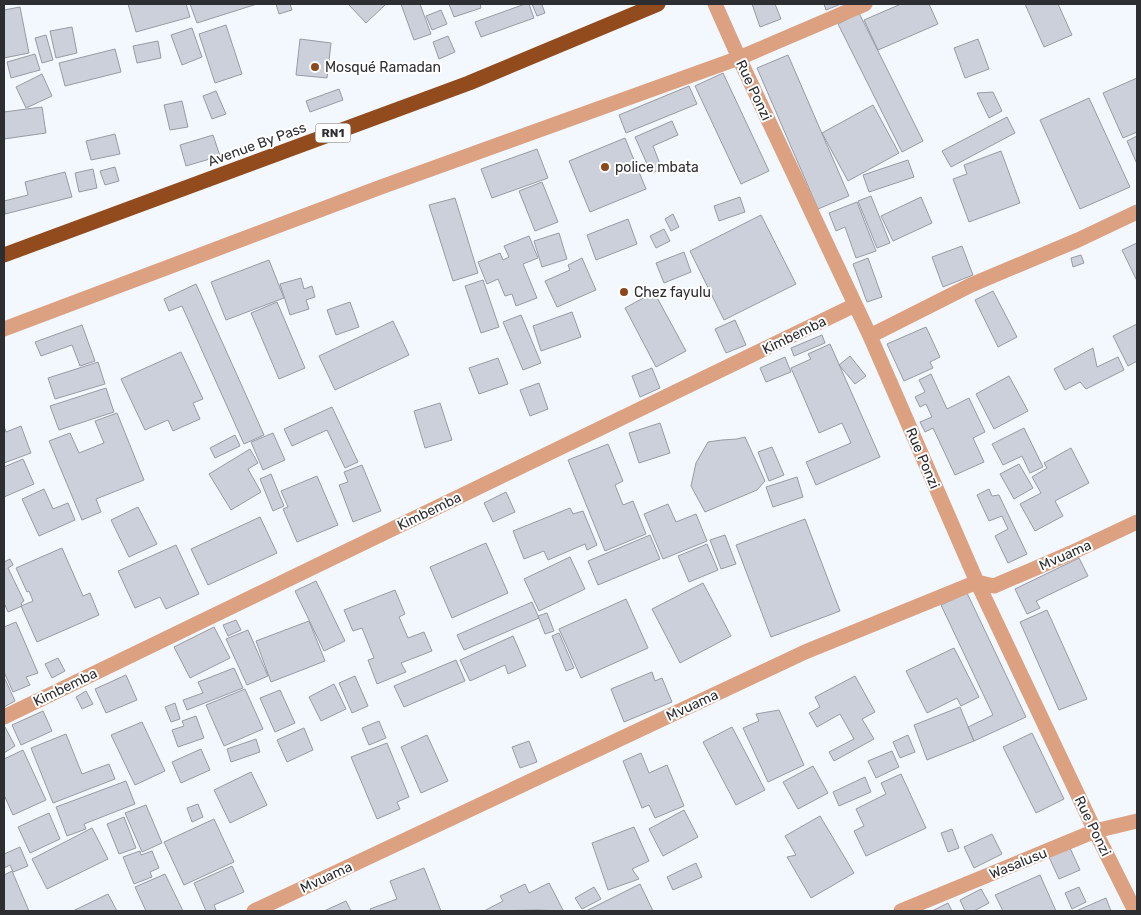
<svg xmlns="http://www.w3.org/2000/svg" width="1141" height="915" font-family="Rubik,sans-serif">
<rect width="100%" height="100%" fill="#f3f7fe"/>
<path fill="#ccd0da" stroke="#989ba4" d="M128,4H186L190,17L136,32Z
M190,4H257L197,23Z
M276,4H290L292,10L279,14Z
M350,4H386L366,23L349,5Z
M401,4H420L431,34L414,40Z
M449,4H480L481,8L454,17Z
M525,4H529L534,18L481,37L475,22Z
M532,4H545L542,5L545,13L537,16Z
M752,4H775L781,19L760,27Z
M824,4H841L826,10Z
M901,4H929L938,24L878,50L864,20Z
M1025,4H1058L1072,35L1044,47Z
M20,7L29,53L4,58V10Z
M441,10L447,24L432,30L426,16Z
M859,13L923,141L902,152L838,24Z
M226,25L242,74L215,83L199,34Z
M72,27L77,53L56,58L50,31Z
M192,28L202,57L182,65L171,35Z
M46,35L53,60L42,63L35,38Z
M448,36L455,52L439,59L433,42Z
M300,39L331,43L327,78L296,75Z
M978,39L989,69L965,78L954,48Z
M158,41L161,58L137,63L133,46Z
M115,49L121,72L65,86L59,63Z
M35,54L40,70L11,78L7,62Z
M788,55L849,196L818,209L757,68Z
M723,73L769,171L741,184L695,86Z
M42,74L52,96L26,108L16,87Z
M1137,78V132L1123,138L1103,93Z
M689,86L697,104L626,133L619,115Z
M339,89L343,100L310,112L306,101Z
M216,91L226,114L212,119L203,96Z
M993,92L1002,111L989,118L977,93Z
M1089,98L1130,187L1080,209L1040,120Z
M182,101L188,127L170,130L164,105Z
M873,105L899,153L848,181L822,133Z
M42,107L46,133L4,139V112Z
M1007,117L1015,133L951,167L942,151Z
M672,121L678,135L653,146L662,169L651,173L635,137Z
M115,134L120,154L91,160L86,141Z
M213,135L220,156L186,166L180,145Z
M1137,136V164L1127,141Z
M625,138L646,189L590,212L569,161Z
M537,149L548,178L492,198L481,169Z
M1001,151L1020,203L969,222L953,179L967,174L964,165Z
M908,160L914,177L869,192L863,175Z
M115,167L119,181L105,185L100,171Z
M93,169L97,188L79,192L75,173Z
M65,172L72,197L5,214L4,201L28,195L25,182Z
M542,182L558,222L535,231L519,191Z
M871,196L890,243L877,248L858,201Z
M740,197L745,212L719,221L714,206Z
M921,197L932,223L893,241L881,216Z
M455,198L478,273L453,281L429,205Z
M857,202L876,251L856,258L845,227L836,231L829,213Z
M673,214L679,227L671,231L665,219Z
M761,215L796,284L724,320L690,251Z
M628,219L637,244L596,260L587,235Z
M664,229L670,241L656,248L650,236Z
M559,233L567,259L542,267L534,241Z
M529,236L538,258L523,264L537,298L516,306L512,294L505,296L498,279L487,284L478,262L500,253L503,260L509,257L504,246Z
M1137,243V281L1122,250Z
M962,246L973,275L943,287L932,257Z
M684,252L691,272L664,283L656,263Z
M1081,255L1084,263L1073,267L1071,258Z
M582,258L596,290L557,307L545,281L570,270L568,265Z
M868,258L882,297L867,302L853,264Z
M269,260L284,298L226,320L211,282Z
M301,278L304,289L312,286L315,297L306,300L309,309L290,315L280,284Z
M483,280L499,327L481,333L465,286Z
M196,284L264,435L244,444L182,306L169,311L164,299Z
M993,291L1017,337L998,347L975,300Z
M654,292L686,351L656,367L625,308Z
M277,302L305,368L279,379L251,313Z
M350,302L359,327L336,335L327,310Z
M572,312L581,337L541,351L533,326Z
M521,315L541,363L523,370L503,322Z
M735,320L746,345L726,353L715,329Z
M393,321L409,355L335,390L319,356Z
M1137,324V361L1128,366L1113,336Z
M82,325L95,361L80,366L72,345L41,356L35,342Z
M926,327L940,357L930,362L933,368L904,381L887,344Z
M822,335L825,343L794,356L791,348Z
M830,344L880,457L816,485L806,462L851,443L842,423L819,433L791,368L811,359L808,354Z
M1093,348L1097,367L1118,357L1124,370L1086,389L1080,382L1065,390L1054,369Z
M181,352L203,399L193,403L200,419L173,431L168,420L145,430L121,379Z
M850,356L866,376L855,384L839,365Z
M785,357L791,372L766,382L760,368Z
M498,358L508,384L479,394L469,368Z
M98,362L105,384L55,399L48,378Z
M652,368L660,388L640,397L632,376Z
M931,374L947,409L969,398L985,432L973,438L984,462L955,475L933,428L925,432L920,422L932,417L926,404L920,407L915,397L925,392L919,380Z
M1009,376L1028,411L994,429L976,394Z
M539,383L548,409L530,416L520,390Z
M106,388L114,412L59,430L50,406Z
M440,403L452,440L425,448L414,411Z
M332,407L358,462L345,468L327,430L292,446L284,429Z
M117,413L144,480L96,499L101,512L82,520L49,441L70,433L79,453L104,443L95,421Z
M660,423L670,453L639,463L629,433Z
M4,426L6,432L21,426L31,453L4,463Z
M1024,428L1043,467L1030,473L1022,456L1003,465L992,444Z
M273,433L285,460L263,470L251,442Z
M235,435L240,446L215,458L210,448Z
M745,437L765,481L757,490L705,512L691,486L696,463L708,442L722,440L737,439Z
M608,444L623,481L615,485L623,505L633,501L646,534L605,551L568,460Z
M772,447L784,475L769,481L758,452Z
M1071,448L1089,483L1055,501L1063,516L1035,531L1020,504L1041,493L1032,477L1047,468L1044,463Z
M250,449L258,463L248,469L261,492L231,510L209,474Z
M23,459L34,484L4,497V467Z
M1019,464L1033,488L1014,499L1000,474Z
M362,465L381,511L353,522L339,485L348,482L344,472Z
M271,474L284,506L273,511L260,479Z
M317,476L338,525L297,542L283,509L288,507L281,491Z
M797,477L803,497L773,507L766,487Z
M44,489L53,509L68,503L75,520L39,536L22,499Z
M989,489L992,496L999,495L1027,554L1008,563L995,536L1008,529L1002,516L989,521L977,495Z
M506,492L515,512L493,522L484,503Z
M668,504L676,522L696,514L707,541L663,559L644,514Z
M138,507L157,544L129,557L111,520Z
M570,508L573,514L583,511L597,545L587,550L585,544L548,560L544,551L524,559L513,531Z
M260,517L277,553L208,585L191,549Z
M805,519L840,611L771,637L736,545Z
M650,535L660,559L598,585L588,561Z
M725,535L736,564L721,569L710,540Z
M486,543L508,593L452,618L430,567Z
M707,544L718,570L689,582L678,556Z
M176,545L199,594L166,609L160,597L135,608L118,571Z
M62,548L83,596L90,593L99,615L37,642L21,606L33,601L29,591L27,592L16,568Z
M570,557L585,589L539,611L524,579Z
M1079,558L1088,576L1036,601L1040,608L1027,614L1015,589Z
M10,559L13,565L8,568L24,601L21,603L22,606L8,612L4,603V562Z
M316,581L345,641L324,651L295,591Z
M703,583L731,636L680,663L652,609Z
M395,590L405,614L399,617L408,638L424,632L432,651L401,663L406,672L377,684L368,660L374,658L362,628L353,631L344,610Z
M967,593L1026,717L974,741L968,727L993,715L941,605Z
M626,599L648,648L581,678L559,629Z
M532,602L539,618L464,650L457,635Z
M1047,610L1087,699L1059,710L1020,622Z
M547,613L554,631L545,634L538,616Z
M236,620L241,630L228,636L223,625Z
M309,621L325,661L271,682L256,641Z
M16,622L38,673L26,677L30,685L13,692L4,672V627Z
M214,627L230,658L190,678L174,647Z
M248,630L268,676L247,685L226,639Z
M559,633L574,668L566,671L552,636Z
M513,636L526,666L508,674L505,665L470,681L460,660Z
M954,648L979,697L961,706L957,698L927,713L906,671Z
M58,658L65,671L52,678L45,664Z
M456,660L465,681L404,707L394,686Z
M234,668L243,688L187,710L183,700L203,693L198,682Z
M652,672L655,681L662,678L672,702L624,722L611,689Z
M126,675L137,700L106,713L95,689Z
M355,676L368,706L352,713L339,683Z
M855,676L875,712L862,719L874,739L834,761L829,752L854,739L840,714L817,727L809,713L820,707L815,697Z
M5,679L15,701L4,707V680Z
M334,684L346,709L321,721L309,697Z
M245,689L263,729L224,746L206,705Z
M280,690L295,723L275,732L260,698Z
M86,691L93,704L82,709L76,697Z
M175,703L180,719L171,722L165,707Z
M960,707L974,741L927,760L914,725Z
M779,710L804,765L768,782L743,728L759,721L756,714Z
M43,711L52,731L21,745L12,725Z
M196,716L204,738L178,747L172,730L184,726L182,721Z
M379,721L386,738L369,745L362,728Z
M142,722L165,771L135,785L111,735Z
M4,727H5L15,746L4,753Z
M732,727L765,790L736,805L703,742Z
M304,728L313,750L287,762L277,740Z
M1032,733L1064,799L1036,813L1003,747Z
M66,734L82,774L109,764L115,779L53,803L31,748Z
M427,735L448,781L421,793L401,747Z
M908,735L915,752L900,758L893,742Z
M256,739L260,752L231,762L227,749Z
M529,741L537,762L520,768L512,747Z
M387,743L409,797L397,802L400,809L377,819L351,757Z
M201,749L210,770L181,783L172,762Z
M23,750L46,800L13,815L4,795V759Z
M892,751L899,767L876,778L868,761Z
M641,753L649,773L667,765L684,806L655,818L649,805L642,808L623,761Z
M813,766L828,793L798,809L783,782Z
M251,772L267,805L230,823L214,790Z
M901,774L926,828L866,856L854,831L864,826L856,809L886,794L881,783Z
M865,777L871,792L839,806L833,792Z
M126,781L135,804L84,824L86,829L67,836L56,807Z
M198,804L203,817L192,822L187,808Z
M146,805L162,843L142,852L125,813Z
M684,810L698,837L663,856L649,829Z
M49,813L60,839L30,853L18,827Z
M820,816L854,873L811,898L787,857L796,855L785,836Z
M124,817L136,848L119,854L107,824Z
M214,819L234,862L184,885L164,842Z
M634,827L649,861L632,869L639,879L608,890L592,843Z
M92,828L108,859L47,889L32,859Z
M952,829L959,848L948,852L941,833Z
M992,834L1002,854L974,868L964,847Z
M20,847L28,866L13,872L10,865L4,868V854Z
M1070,848L1080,870L1059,879L1049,857Z
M140,851L141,855L152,851L159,868L150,872L152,877L134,884L123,857Z
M696,863L702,877L673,890L667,877Z
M232,866L244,892L214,905L216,910L212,911H206L194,883Z
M424,868L441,911H371L370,909L397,899L390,881Z
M12,871L29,911H4V875Z
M165,874L183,911H146L135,887Z
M1040,875L1056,911H1003L995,895Z
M549,883L563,910L560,911L538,910L484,911L503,901L500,896L525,884L529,893Z
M640,884L653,911H586Z
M594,887L601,899L582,909L575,898Z
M1079,887L1086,902L1072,909L1065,893Z
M981,889L989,903L974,911H965L960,900Z
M108,894L117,911H73Z
M1106,898L1111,911H1076Z
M346,901L351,911H324Z
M948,903L952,911H932Z"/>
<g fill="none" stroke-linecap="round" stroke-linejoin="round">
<path stroke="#dca180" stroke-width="15" d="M715,4L739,58L870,336L977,582L1095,831L1135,911
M4,329L381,187L739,58L865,4
M870,336L971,285L1078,240L1137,212
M4,717L855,305
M254,911L805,652L977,582L994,586L1071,553L1137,522
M901,911L1095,831L1137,821"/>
<path stroke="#914b1c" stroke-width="15" d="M4,255L469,83L658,4"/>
</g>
<g fill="#8c481a" stroke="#fff" stroke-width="2">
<circle cx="315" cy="67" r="5"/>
<circle cx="605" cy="167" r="5"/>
<circle cx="624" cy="292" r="5"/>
</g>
<g text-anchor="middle" stroke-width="4" stroke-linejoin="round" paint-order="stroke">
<rect fill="#fff" stroke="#6c6d70" stroke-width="1" x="315.5" y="123.5" width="35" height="19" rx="4"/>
<g font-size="12" font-weight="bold" fill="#2d2e32">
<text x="333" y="137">RN1</text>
</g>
<g font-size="14" fill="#2d2e32" stroke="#fff" text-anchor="start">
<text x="325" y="72">Mosqué Ramadan</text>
<text x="615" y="172">police mbata</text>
<text x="634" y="297">Chez fayulu</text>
</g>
<g font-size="14" fill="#2d2e32" stroke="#fff">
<text transform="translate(754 90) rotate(65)" y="5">Rue Ponzi</text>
<text transform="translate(257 144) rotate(-20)" y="5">Avenue By Pass</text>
<text transform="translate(794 335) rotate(-26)" y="5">Kimbemba</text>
<text transform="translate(923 458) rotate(67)" y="5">Rue Ponzi</text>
<text transform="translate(429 511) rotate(-26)" y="5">Kimbemba</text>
<text transform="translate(1065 555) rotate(-24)" y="5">Mvuama</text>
<text transform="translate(65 687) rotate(-26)" y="5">Kimbemba</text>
<text transform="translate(692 705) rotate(-25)" y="5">Mvuama</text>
<text transform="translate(1093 826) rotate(64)" y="5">Rue Ponzi</text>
<text transform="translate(1018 863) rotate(-22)" y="5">Wasalusu</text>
<text transform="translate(326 877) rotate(-25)" y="5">Mvuama</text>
</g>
</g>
<rect width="1141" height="915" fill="none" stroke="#2d2e32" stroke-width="10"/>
</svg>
